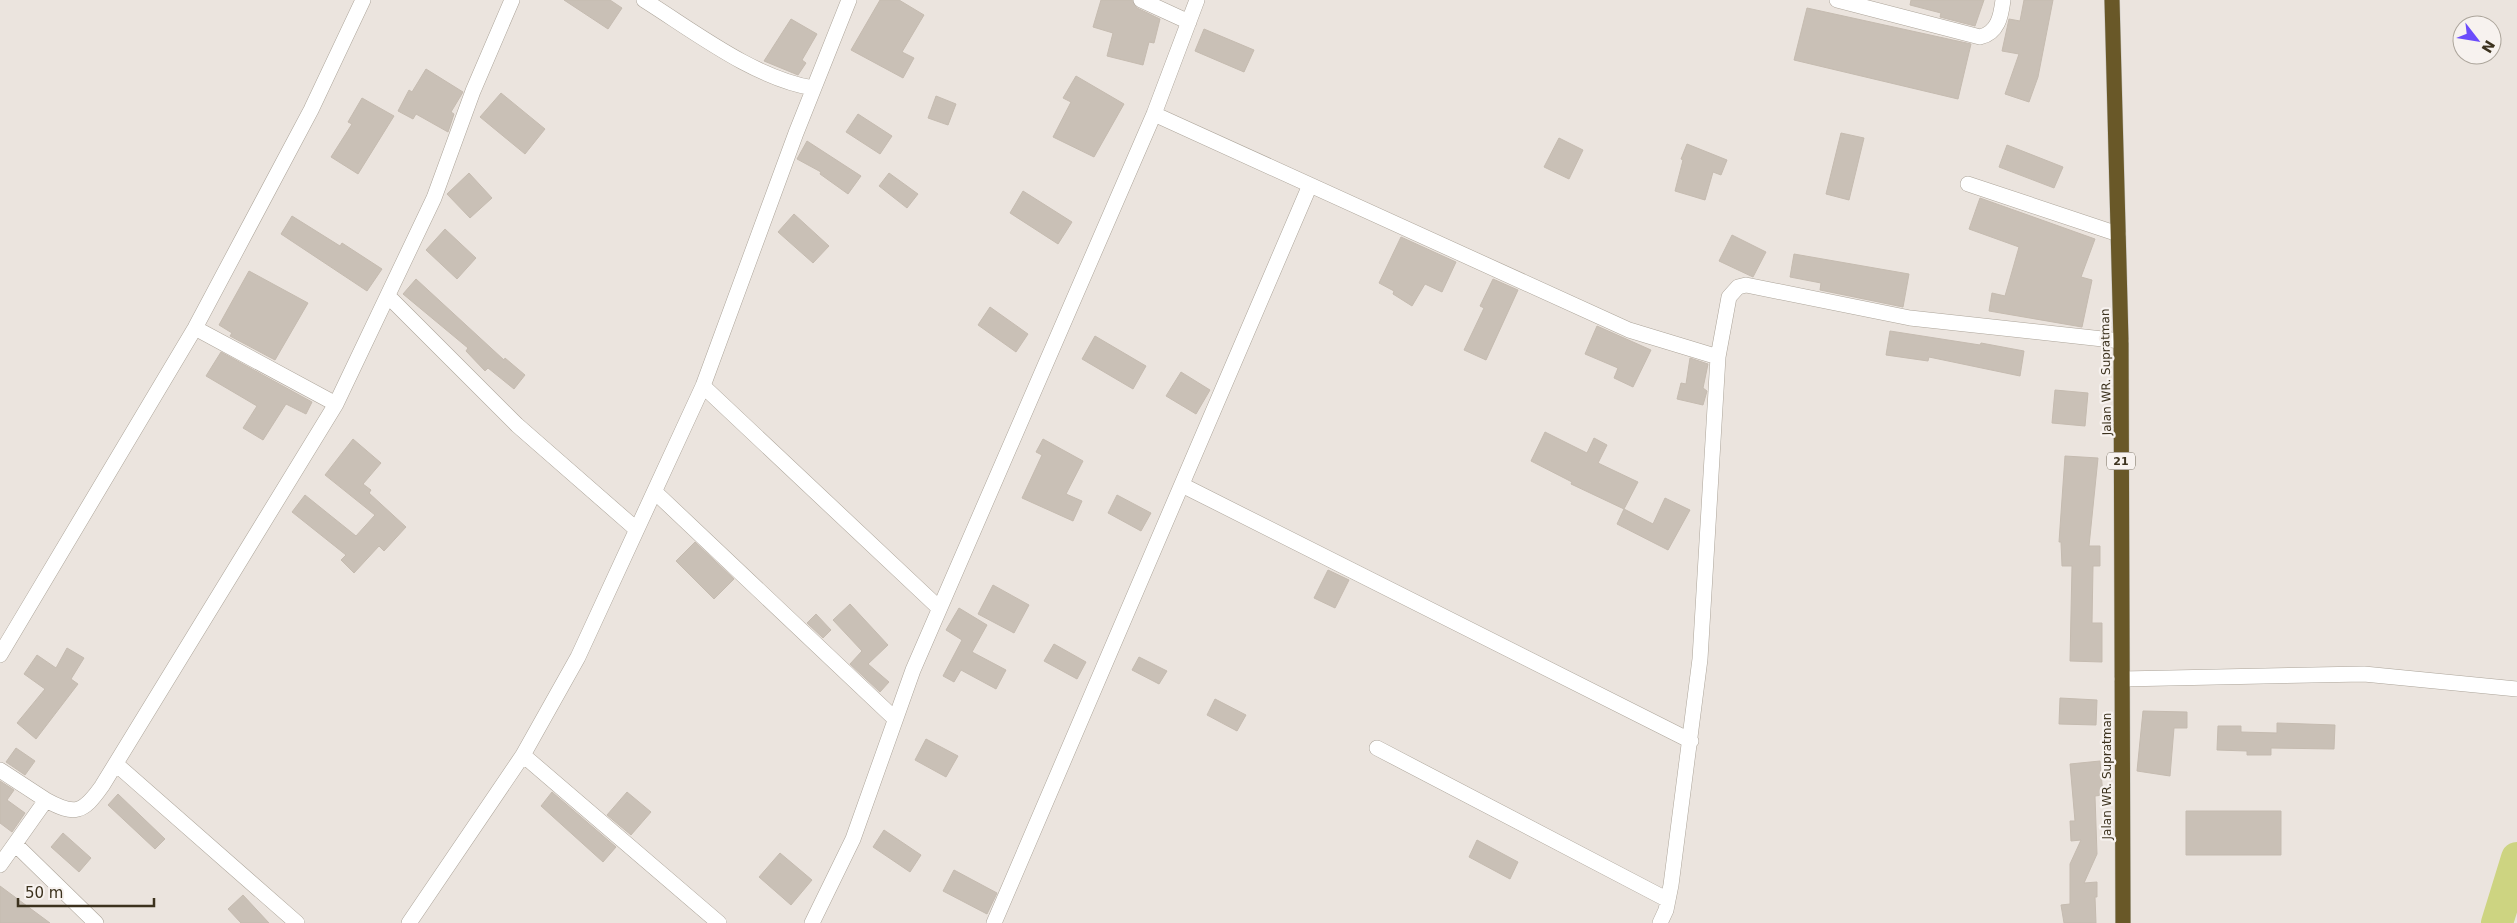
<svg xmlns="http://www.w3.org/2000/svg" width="2517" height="923" font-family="'DejaVu Sans',sans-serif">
<rect width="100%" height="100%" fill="#ebe4de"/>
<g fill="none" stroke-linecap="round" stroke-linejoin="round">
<path stroke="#cdd481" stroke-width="32" d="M2497,923L2517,858"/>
</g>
<path fill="#c9c0b6" stroke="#c5bbb0" d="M564,0H610L622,8L608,29Z
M880,0H899L924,15L902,52L914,58L903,78L851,50Z
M1101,0H1132L1137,8L1160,19L1154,43L1149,42L1143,65L1107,56L1113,33L1093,27Z
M1911,0H1984L1975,26L1940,17L1941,13L1910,5Z
M2024,0H2053L2038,77L2029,102L2005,94L2019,54L2002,51L2009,19L2020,21Z
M1807,8L1971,44L1958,99L1794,60Z
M791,19L817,34L802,60L806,63L798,75L764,61Z
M1204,29L1254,50L1244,72L1195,51Z
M426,69L463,92L451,112L454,114L448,132L416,114L413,119L398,111L409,90L412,92Z
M1076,76L1124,104L1094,157L1053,137L1071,102L1063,98Z
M501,93L545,129L525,154L480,117Z
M936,96L956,104L948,125L928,118Z
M362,98L394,116L358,174L331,157L352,124L348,122Z
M858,114L892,136L880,154L846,132Z
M1841,133L1864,138L1849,200L1826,194Z
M1559,138L1583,150L1569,179L1544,167Z
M807,141L861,176L848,194L820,174L821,172L797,159Z
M1687,144L1727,160L1721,175L1713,172L1705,200L1675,191L1683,160L1681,159Z
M2007,145L2063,167L2054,188L1999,167Z
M469,173L492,198L470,218L447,194Z
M889,173L918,194L907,208L879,186Z
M1023,191L1072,222L1058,244L1010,213Z
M1980,198L2095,239L2081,277L2092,280L2082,327L1989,311L1992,293L2005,296L2019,247L1969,229Z
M794,214L829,246L813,263L778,232Z
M292,216L340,246L342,243L382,269L367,291L281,234Z
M445,229L476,258L457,279L426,250Z
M1732,235L1766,252L1753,277L1719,261Z
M1401,237L1456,262L1442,292L1425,284L1412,306L1393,294L1394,291L1379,283Z
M1794,254L1909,274L1903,307L1820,290L1821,283L1790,277Z
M249,271L308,303L275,360L230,336L232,333L219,325Z
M416,279L504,360L505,358L525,375L514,389L488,368L485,371L466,351L468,348L403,294Z
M1493,279L1518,290L1486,360L1464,350L1484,308L1480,306Z
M990,307L1028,334L1016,352L978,325Z
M1597,326L1651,350L1633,387L1614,378L1618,368L1585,354Z
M1890,331L1980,345L1981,343L2024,351L2020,376L1929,357L1928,361L1886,355Z
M1095,336L1146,366L1133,389L1082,359Z
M221,352L312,402L306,414L286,404L263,440L243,428L257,406L206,376Z
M1690,358L1708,364L1703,388L1707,391L1703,405L1677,399L1681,383L1686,384Z
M1181,372L1210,390L1196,414L1166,396Z
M2055,390L2088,393L2085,426L2052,423Z
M1545,432L1587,453L1594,438L1607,445L1598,463L1638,482L1624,509L1571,484L1572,482L1531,461Z
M353,439L381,463L363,484L371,490L369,493L406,527L384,551L379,546L354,573L341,560L346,555L292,512L305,495L356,536L375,515L325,475Z
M1043,439L1083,461L1066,494L1082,501L1073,521L1022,498L1042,455L1036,452Z
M2065,456L2098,458L2089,546H2100V566H2093L2092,623H2102V662L2070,661L2072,566H2062L2061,542H2059Z
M1117,495L1151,513L1141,531L1108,513Z
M1665,498L1690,510L1668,550L1617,524L1624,509L1653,524Z
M695,542L734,579L714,599L676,561Z
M1328,570L1349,580L1335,608L1314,598Z
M993,585L1029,605L1014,633L978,614Z
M850,604L888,645L868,664L889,682L880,692L850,664L862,651L833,620Z
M959,608L987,625L972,652L1006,670L996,689L961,670L954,682L943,676L962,640L946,630Z
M816,614L831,630L823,638L807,623Z
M1054,644L1086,662L1077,679L1044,661Z
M67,648L84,658L71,679L78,684L36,739L17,723L45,689L24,674L37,655L56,668Z
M1139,657L1167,671L1159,684L1132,670Z
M2060,698L2097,700L2096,725L2059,724Z
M1215,699L1246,715L1237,731L1207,715Z
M2143,711L2187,712V728H2174L2170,776L2137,771Z
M2277,723L2335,725L2334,749L2271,748V755H2247V751L2217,750L2218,726H2241V732L2277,733Z
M926,739L958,756L946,777L915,760Z
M16,748L35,761L25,775L6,762Z
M2100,761L2103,795L2095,796L2097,854L2084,883L2097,882V897H2095L2096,923H2064L2061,905L2070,904V864L2081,840L2071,841L2070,821H2075L2070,764Z
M0,781L14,790L7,800L25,813L12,832L0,823Z
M552,792L616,847L603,862L541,806Z
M627,792L651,812L631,835L607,815Z
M118,794L165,839L155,849L108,805Z
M2186,811H2281V855H2186Z
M884,830L921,855L910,872L873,847Z
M63,833L91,858L79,872L51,847Z
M1477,840L1518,862L1510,879L1469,857Z
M780,853L812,880L791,905L759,877Z
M954,870L997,893L987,914L943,891Z
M0,886L50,923H0Z
M243,895L269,923H241L228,909Z"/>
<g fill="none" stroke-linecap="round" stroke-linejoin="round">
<defs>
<path id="minor" d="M644,0C695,32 754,78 813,88
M1141,0L1189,22
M1837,0L1980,37C1998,33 2001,16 2003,0
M1154,114L1629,330L1718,357L1729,297L1738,287L1746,285L1910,318L2121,341
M1968,184L2118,234
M388,296L517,425L636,529
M195,328L336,404
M703,386L939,608
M1182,485L1691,741
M655,492L894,718
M0,655L195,328L311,110L363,0
M2122,679L2364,674L2517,689
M1377,748L1668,900
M523,755L719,923
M116,764L297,923
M0,770L46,800
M15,844L96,923
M0,865L46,800C75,816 83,813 102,786L336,404L434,198L473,91L512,0
M409,923L523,755L578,657L703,386L796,133L849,0
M812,923L853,839L913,670L1154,114L1197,0
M994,923L1310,185
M1660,923L1666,910L1671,885L1700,659L1718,357"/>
<path id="highway" d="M2112,0L2121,341L2123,923"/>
</defs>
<use href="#minor" stroke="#aca499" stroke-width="16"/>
<use href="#highway" stroke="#c4c2bc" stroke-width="16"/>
<use href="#minor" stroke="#fff" stroke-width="15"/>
<use href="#highway" stroke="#695828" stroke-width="15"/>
</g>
<g text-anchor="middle" stroke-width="4.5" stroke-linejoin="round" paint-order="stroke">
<rect fill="#f7f2ef" stroke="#746c5d" stroke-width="1" x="2107" y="452.5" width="28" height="17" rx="4"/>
<g font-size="11" font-weight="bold" fill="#3c321e">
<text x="2121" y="465">21</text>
</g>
<g font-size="12" fill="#3c321e" stroke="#f7f2ef">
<text transform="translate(2106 372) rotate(-91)" y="4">Jalan WR. Supratman</text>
<text transform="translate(2107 776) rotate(-90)" y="4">Jalan WR. Supratman</text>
</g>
</g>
<g transform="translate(2477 40) rotate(121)"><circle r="24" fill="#f7f2ef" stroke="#aca59b"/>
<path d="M0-4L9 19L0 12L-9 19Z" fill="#6b4cfb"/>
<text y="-8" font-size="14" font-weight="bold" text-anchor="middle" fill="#3c321e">N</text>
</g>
<path d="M18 898v8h136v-8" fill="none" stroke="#3c321e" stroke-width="2.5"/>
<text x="25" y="898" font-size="15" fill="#3c321e" stroke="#f7f2ef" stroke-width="4" paint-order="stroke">50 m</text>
</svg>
